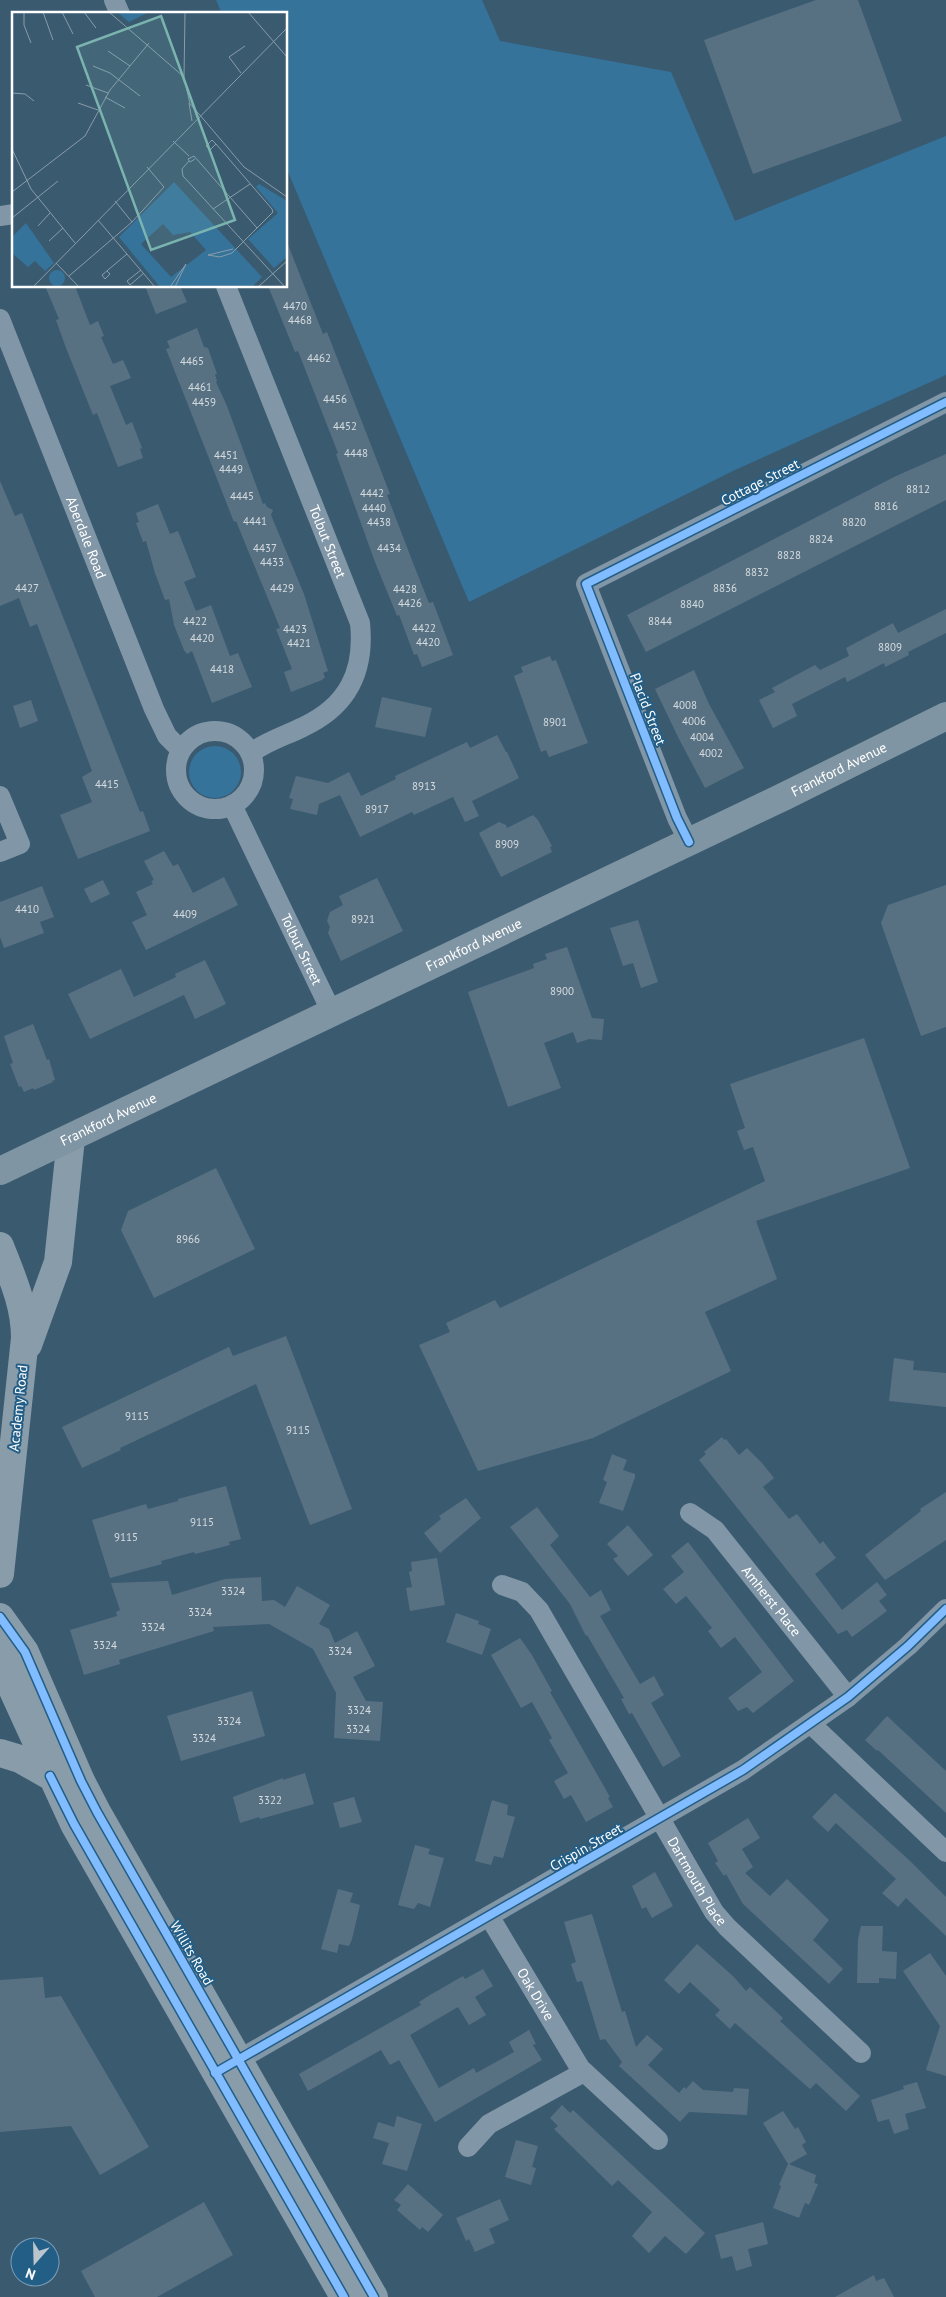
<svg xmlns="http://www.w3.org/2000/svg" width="946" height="2297" font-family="'PT Sans',sans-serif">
<rect width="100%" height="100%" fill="#3a5a70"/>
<path fill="#35739b" d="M216,0H482L500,41L671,72L735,221L946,136V375L735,470L469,602L286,167V14H222Z
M189 772a26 26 0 1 1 52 0a26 26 0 1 1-52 0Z"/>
<path fill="#587182" d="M816,0H858L902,121L753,174L704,40Z
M287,242L323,334L327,332L390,494L387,495L413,563L429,603L433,602L453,655L422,667L417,654L414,655L401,620L399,615L397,616L375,562L336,454L338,453L298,351L295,352L268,286H286Z
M45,286H75L90,325L98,321L104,336L101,337L113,364L123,360L131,378L110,386L126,425L132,422L142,448L140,449L143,458L118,467L97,413L93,415L66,348L56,320L59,319Z
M145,286H180L187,302L156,314Z
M197,328L204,347L208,348L217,374H215L217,381L216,382L227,406L263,504L265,503L267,507L273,510L271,515L304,594L328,671L323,673L325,677L322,680L291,692L284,672L292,669L276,629L280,628L236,521L234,522L166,349L170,348L167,341Z
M946,454V500L646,652L627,615L896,476Z
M0,481L15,516L22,513L140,812L143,811L150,831L78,859L60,815L92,802L82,777L92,771L37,624L30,627L19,598L0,606Z
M158,504L170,534L178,531L196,577L184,582L196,611L211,605L230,656L238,653L252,687L212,703L192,651L187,654L184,650L174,625L169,599L165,600L155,573L146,541L143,542L136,523L139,522L136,513Z
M946,609V633L908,652L909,655L885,667L884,663L847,682L845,677L792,704L797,716L773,728L759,700L775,692L772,688L815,665L820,670L849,656L846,648L893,623L898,633Z
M550,656L552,661L556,660L588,743L549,757L546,750L541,752L514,676L523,672L521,667Z
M694,670L709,704L744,768L705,788L679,739L655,689Z
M382,697L432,708L425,737L375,727Z
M31,700L38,721L20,728L13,706Z
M497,735L506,752H507L519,778L472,801L479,816L465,822L453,797L414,815L412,812L360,837L340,795L319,804L317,815L290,809L293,799L289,798L296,776L328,783L349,772L361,796L396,779L395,776L467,742L470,748Z
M533,815L538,820L552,846L550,847L552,852L501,877L479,833L499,822L506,825L507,828Z
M164,851L173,866L178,864L193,893L224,877L238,905L146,950L132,922L147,915L136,892L153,884L151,881L154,880L144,861Z
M377,878L403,931L341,961L328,933L330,927L327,921L330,912L343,905L339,896Z
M103,880L110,894L91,903L84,889Z
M946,885V1027L921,1036L881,923L888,905Z
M42,886L54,917L40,922L44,933L4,948L0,937V902Z
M638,920L658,982L641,988L633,963L623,966L610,928Z
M567,947L592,1018L604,1019L602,1040L589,1039L577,1043L573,1032L544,1043L561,1088L508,1107L468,992L534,968L533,964L547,959L545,954Z
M205,960L226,1004L195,1019L184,995L90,1039L68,994L121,969L134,997L176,977L175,974Z
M33,1024L47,1060L49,1059L55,1080L52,1081L53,1082L34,1090L33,1088L24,1092L21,1086L19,1087L10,1064L13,1063L4,1036Z
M864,1038L910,1168L756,1221L777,1279L705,1312L731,1371L593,1438L478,1471L419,1345L450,1332L446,1323L495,1300L500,1308L765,1181L753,1147L744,1150L737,1131L745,1128L730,1084Z
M216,1168L255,1249L154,1298L121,1230L128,1211Z
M286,1336L352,1509L310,1525L256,1384L120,1448L121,1450L82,1468L62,1427L229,1347L233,1356Z
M894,1358L914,1361L913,1370L946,1373V1407L889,1401Z
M722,1437L724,1440L726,1439L739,1455L747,1448L762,1463L774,1478L763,1487L789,1519L797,1514L820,1544L823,1541L836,1558L815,1574L842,1610L877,1582L887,1595L879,1601L887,1611L852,1637L847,1630L838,1634L699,1460L706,1454L704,1452Z
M612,1454L627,1460L623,1470L635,1474V1477L623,1511L599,1503L607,1482L603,1480Z
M226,1486L241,1539L229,1542L230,1545L195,1554L194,1552L161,1561L162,1564L110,1578L92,1520L146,1504L148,1509L178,1501V1499Z
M946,1492V1540L885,1580L865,1555L921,1511L920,1509Z
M466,1498L481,1518L440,1553L424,1533L441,1519L439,1516Z
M537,1507L559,1536L550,1545L590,1597L601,1590L611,1610L600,1616L640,1684L654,1676L664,1695L651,1703L681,1756L663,1767L632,1713L629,1714L621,1699L624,1698L587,1635L586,1636L570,1604L510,1527Z
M628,1525L653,1555L628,1576L613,1559L618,1556L607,1544Z
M688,1542L794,1681L753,1713L747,1707L738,1711L728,1698L762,1672L735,1637L721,1648L708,1631L712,1628L686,1596L676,1604L663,1589L684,1572L671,1556Z
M437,1558L445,1605L410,1611L406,1588L412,1587L409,1572L412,1571L411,1562Z
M261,1577L262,1601L274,1600L285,1607L297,1586L330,1605L319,1624L329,1629L335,1643L357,1631L375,1666L353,1677L366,1701L383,1702L380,1741L334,1738L336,1693L313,1649L269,1624L213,1627L214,1631L119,1660L120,1664L84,1675L70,1630L117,1616L116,1612L120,1610L111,1583L168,1581L172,1595L225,1579Z
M456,1613L479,1621L478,1624L491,1629L482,1655L446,1642Z
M520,1638L532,1655L552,1691L550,1692L610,1797L608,1798L613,1807L586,1822L571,1795L564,1799L554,1781L568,1773L549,1740L552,1738L532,1702L521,1708L491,1655Z
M252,1691L265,1736L181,1761L167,1716Z
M887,1716L946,1771V1813L878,1750L877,1751L865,1740Z
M305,1773L314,1804L260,1819L259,1817L240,1823L233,1797L283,1778V1780Z
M835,1793L909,1860L946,1897V1936L906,1898L898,1907L882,1893L896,1879L836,1823L828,1832L812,1817Z
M354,1797L362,1822L340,1828L333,1803Z
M492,1800L508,1805L507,1815L515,1817L503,1858L494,1856L491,1865L475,1861Z
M748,1818L760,1838L742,1849L753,1867L745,1873L770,1896L787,1879L829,1920L813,1940L843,1969L829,1984L743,1904L726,1874L724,1876L715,1863L718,1861L708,1843Z
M415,1845L430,1849L428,1854L444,1858L430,1907L418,1903L414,1909L398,1905Z
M655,1872L673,1906L652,1918L646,1907L642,1909L632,1886Z
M338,1889L353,1893L350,1902L360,1905L352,1939L349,1946L339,1944L337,1953L321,1949Z
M592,1914L622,2012L625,2011L636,2047L647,2035L663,2049L648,2065L679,2093L684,2087L686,2089L693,2081L703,2090L733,2092L734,2088L749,2089L747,2115L689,2112L680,2122L619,2066L622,2062L605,2039L600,2040L582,1981L577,1982L571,1964L576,1962L564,1922Z
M861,1926H883L882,1951L897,1952L896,1979L879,1978V1983H857L858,1939Z
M697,1944L734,1977L746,1991L750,1987L783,2018L780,2021L860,2096L846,2111L816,2083L810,2089L735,2023L730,2029L715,2015L720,2010L690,1982L679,1994L664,1980Z
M930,1953L946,1976V2076L926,2070L940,2026L903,1971Z
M483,1969L493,1986L475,1997L486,2015L469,2025L458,2007L410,2035L439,2088L474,2068L476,2073L514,2052L509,2042L529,2030L536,2044L533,2045L542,2060L435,2122L399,2060L390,2065L381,2050L308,2091L299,2074L421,2005L419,2002L430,1995L463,1976L465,1979Z
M43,1977L45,1998L61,1996L149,2147L100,2175L71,2126L0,2132V1980Z
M917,2082L926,2108L905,2114L909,2129L894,2134L889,2119L878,2122L871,2100L904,2089L903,2086Z
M562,2105L570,2113L573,2110L705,2233L686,2254L665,2236L649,2253L632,2236L652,2212L618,2180L612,2186L554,2129L558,2126L550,2118Z
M783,2111L795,2129L798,2127L806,2142L802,2145L807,2154L789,2164L816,2175L814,2183L818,2184L809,2205L805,2203L799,2218L773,2208L781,2186L779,2185L788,2164L763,2123Z
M397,2116L422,2124L407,2171L382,2164L389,2143L373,2138L378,2122L394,2127Z
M516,2140L538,2146L532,2167L536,2168L531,2185L505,2177Z
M408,2184L443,2215L428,2232L422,2227L420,2230L397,2210L401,2205L394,2200Z
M500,2199L509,2220L489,2229L495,2243L475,2252L469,2239L466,2241L456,2218Z
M204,2202L233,2255L157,2297H95L81,2271Z
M763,2222L768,2244L748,2249L752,2266L736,2271L732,2256L721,2259L715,2235Z
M874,2275L876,2281L884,2278L894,2297H835Z"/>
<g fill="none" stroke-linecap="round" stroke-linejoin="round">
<g stroke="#8196a6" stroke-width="20">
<path d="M114,0L120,14"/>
<path d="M0,216L14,214"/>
<path id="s1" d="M226,286L360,623C365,672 348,706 303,727C285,736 267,741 251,753"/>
<path id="s2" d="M0,319L154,709L167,736L181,750"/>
<circle cx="215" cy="770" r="39"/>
<path d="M0,796L20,844L0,852"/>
<path id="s3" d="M232,805L332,1013"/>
<path d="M689,842L677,818L586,584L946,402"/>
<path id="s4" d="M690,1513L715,1530L848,1697"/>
<path id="s5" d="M502,1585L522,1592L539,1610L714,1912L727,1927L861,2053"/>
<path d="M811,1724L946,1852"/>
<path id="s6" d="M489,1916L580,2068L658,2140"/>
<path d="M226,2067L743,1770L848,1697L908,1646L946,1609"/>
<path d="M468,2147L489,2124L584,2072"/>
</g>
<path stroke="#889caa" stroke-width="28" d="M0,1246C12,1277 25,1305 25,1338L0,1574
M28,1345L58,1262L71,1138
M0,1617L25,1652L81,1781L97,1812L374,2297
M0,1632L10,1684L74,1824L344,2297
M0,1753L20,1759L50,1776"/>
<path stroke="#8095a3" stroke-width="28" id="s7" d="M0,1171L785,796L946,716"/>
<defs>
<path id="cycleway" d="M689,842L677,818L586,584L946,402
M0,1617L25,1652L81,1781L97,1812L374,2297
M50,1776L74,1824L344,2297
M215,2073L743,1770L848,1697L908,1646L946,1609"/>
</defs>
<use href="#cycleway" stroke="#235e87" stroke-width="11"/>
<use href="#cycleway" stroke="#80bcff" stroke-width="8"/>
</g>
<g text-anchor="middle" stroke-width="4" stroke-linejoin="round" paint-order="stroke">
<g font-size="11" fill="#d5dce0">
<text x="295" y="310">4470</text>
<text x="300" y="324">4468</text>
<text x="319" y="362">4462</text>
<text x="192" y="365">4465</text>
<text x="200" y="391">4461</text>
<text x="335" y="403">4456</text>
<text x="204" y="406">4459</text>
<text x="345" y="430">4452</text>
<text x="356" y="457">4448</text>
<text x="226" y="459">4451</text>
<text x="231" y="473">4449</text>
<text x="918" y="493">8812</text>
<text x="372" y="497">4442</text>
<text x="242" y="500">4445</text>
<text x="886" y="510">8816</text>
<text x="374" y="512">4440</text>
<text x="255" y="525">4441</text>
<text x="379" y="526">4438</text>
<text x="854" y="526">8820</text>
<text x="821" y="543">8824</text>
<text x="265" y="552">4437</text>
<text x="389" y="552">4434</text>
<text x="789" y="559">8828</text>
<text x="272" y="566">4433</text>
<text x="757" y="576">8832</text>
<text x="27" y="592">4427</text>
<text x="282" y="592">4429</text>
<text x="725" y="592">8836</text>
<text x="405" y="593">4428</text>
<text x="410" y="607">4426</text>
<text x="692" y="608">8840</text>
<text x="195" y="625">4422</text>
<text x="660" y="625">8844</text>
<text x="424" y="632">4422</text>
<text x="295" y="633">4423</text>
<text x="202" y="642">4420</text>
<text x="428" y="646">4420</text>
<text x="299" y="647">4421</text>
<text x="890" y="651">8809</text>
<text x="222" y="673">4418</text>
<text x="685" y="709">4008</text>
<text x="694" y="725">4006</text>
<text x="555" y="726">8901</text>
<text x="702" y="741">4004</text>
<text x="711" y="757">4002</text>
<text x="107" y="788">4415</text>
<text x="424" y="790">8913</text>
<text x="377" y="813">8917</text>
<text x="507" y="848">8909</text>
<text x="27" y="913">4410</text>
<text x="185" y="918">4409</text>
<text x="363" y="923">8921</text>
<text x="562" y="995">8900</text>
<text x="188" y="1243">8966</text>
<text x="137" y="1420">9115</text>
<text x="298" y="1434">9115</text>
<text x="202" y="1526">9115</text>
<text x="126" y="1541">9115</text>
<text x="233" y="1595">3324</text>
<text x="200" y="1616">3324</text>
<text x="153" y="1631">3324</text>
<text x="105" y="1649">3324</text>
<text x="340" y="1655">3324</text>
<text x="359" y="1714">3324</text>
<text x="229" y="1725">3324</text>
<text x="358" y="1733">3324</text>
<text x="204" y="1742">3324</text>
<text x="270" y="1804">3322</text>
</g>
<g font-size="14" fill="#fff" stroke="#235e87">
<text transform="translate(760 482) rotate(-27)" y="5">Cottage Street</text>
<text dy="5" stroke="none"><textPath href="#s2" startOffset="235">Aberdale Road</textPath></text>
<text dy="5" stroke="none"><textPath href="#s1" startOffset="275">Tolbut Street</textPath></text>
<text transform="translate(648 709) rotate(69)" y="5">Placid Street</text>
<text dy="5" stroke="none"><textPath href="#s7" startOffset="930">Frankford Avenue</textPath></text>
<text dy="5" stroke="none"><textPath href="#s7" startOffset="525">Frankford Avenue</textPath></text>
<text dy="5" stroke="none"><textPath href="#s3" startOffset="160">Tolbut Street</textPath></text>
<text dy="5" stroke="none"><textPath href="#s7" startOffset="120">Frankford Avenue</textPath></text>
<text transform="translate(18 1408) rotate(-84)" y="5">Academy Road</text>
<text dy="5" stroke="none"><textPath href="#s4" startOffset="121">Amherst Place</textPath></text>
<text transform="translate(586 1847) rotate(-30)" y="5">Crispin Street</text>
<text dy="5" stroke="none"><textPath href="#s5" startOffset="360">Dartmouth Place</textPath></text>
<text transform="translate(192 1953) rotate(60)" y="5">Willits Road</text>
<text dy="5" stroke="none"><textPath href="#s6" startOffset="91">Oak Drive</textPath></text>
</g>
</g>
<g transform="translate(12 12)">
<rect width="275" height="275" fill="#3a5a70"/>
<path d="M105,0H137L117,10ZM162,170L250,265L240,275H148L107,225ZM151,212L161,223L178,220L194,238L159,265L129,232ZM247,172L275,189V245L262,256L236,227L266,201L244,175ZM14,211L42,251L33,259L23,249L16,255L0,241V225ZM37 266a8 8 0 1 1 16 0a8 8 0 1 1-16 0Z" fill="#35739b" fill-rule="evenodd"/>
<path fill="none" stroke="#899ca9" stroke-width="1" d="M12,0V13L19,31M31,0L41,28M50,0L61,22M72,0L84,16M97,0L172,65M173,0L172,65L178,92L187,102M236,0L275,45M96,39L118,54M81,54L98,61L128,84M229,61L217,45L233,34M74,73L96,81M0,81L13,82L22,89M93,85L113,96M66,91L86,98M177,91L180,109M187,102L232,155L275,185M161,129L177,144M204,132L198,138L194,134L200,128L204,132L260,197L261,200L220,241L208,245L196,243L221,237M0,137L19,177L63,231M183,147L178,150L176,147L182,144L245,216M177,149L170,157L171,164L273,275M0,180L73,124L98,78L137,31M103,189L120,210M201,197L238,172M0,206L46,169M86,208L143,275M26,214L38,201M37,229L51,216M44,251L67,275M129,258L115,269L118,273L132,261M95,259L98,262L93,267L90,263L115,242M57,264L120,210L152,175L135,155M21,275L275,16M158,275L174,252L163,275M246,275L275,249"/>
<path fill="#7bb4af" fill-opacity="0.15" stroke="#7bb4af" stroke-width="2.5" d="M149,4L223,208L139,238L65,35Z"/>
<rect width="275" height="275" fill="none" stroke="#fff" stroke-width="2.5"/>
</g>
<g transform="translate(35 2262) rotate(200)"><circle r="24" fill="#235e87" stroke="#7b9eb7"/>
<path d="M0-4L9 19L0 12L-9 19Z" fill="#bac5cd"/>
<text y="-8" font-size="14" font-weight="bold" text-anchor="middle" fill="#ffffff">N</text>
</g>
</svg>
